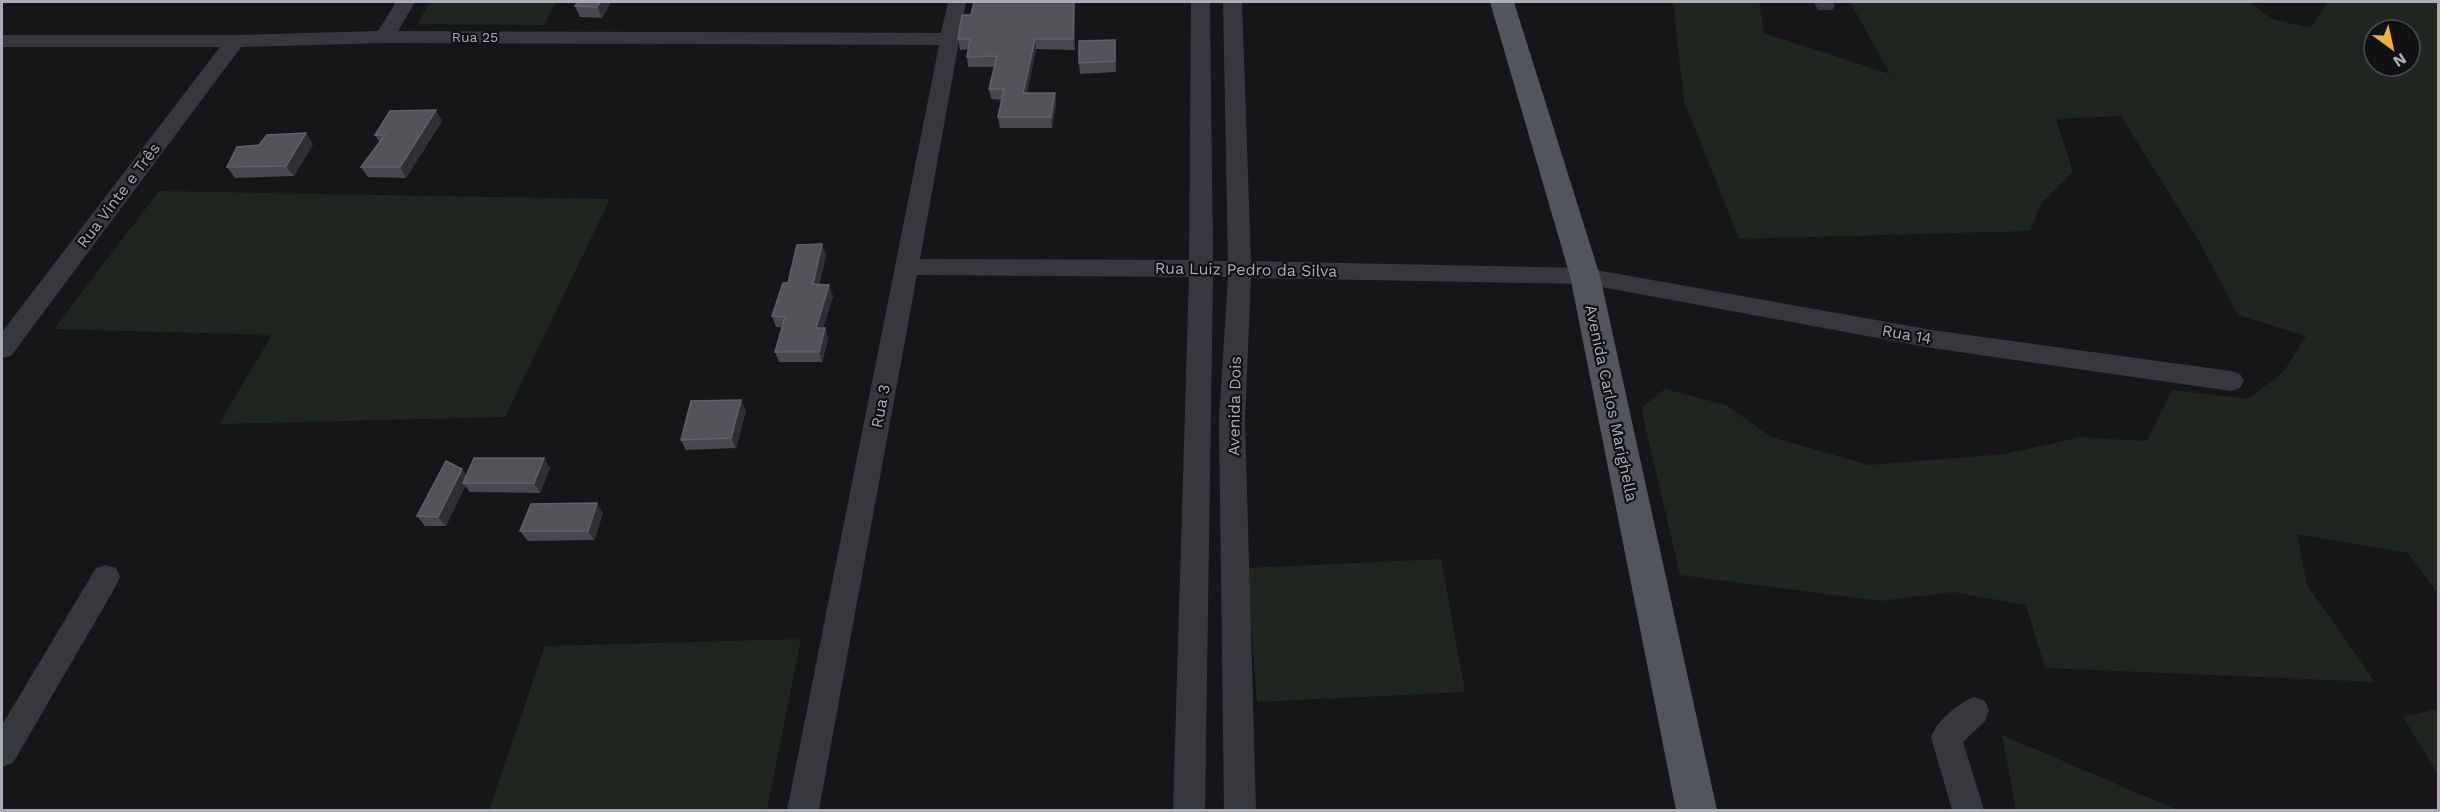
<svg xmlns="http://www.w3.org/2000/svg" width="2440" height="812" font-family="'Work Sans',sans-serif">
<rect width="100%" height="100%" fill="#161618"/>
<path fill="#1e261f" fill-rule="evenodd" d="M430,2H556L544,25L417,24Z
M1673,2H1759L1764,33L1890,74L1850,2H2249L2272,19L2311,28L2327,2H2438V594L2408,553L2297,534L2307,585L2375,682L2045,668L2026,605L1953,592L1880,601L1680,575L1641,408L1665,389L1726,405L1771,437L1869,465L2005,454L2080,437L2147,441L2172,390L2249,399L2284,371L2306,336L2238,315L2199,241L2121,116L2056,119L2073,172L2041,204L2030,231L1739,239L1684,101ZM2374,30H2410V66H2374Z
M159,191L610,199L505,417L219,424L272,335L54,329Z
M1441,559L1465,692L1257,702L1247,568Z
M801,639L767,810H489L545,646Z
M2438,709V774L2403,717Z
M2002,735L2177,810H2016Z"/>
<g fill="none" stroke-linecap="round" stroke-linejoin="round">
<path fill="#37383d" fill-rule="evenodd" d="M396,2H415L398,31L941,33L948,2H966L920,259L1189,260L1191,2H1210L1213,261H1228L1223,2H1242L1251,261L1585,268L1932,330L2231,371L2240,374L2244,381L2240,388L2231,391L1932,348L1585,284L1251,278L1245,420L1256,810H1224L1219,420L1228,277H1213L1205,810H1173L1189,277L917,275L819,810H787L939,45L385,43L241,47L11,356L2,358V332L220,47H2V35H235L378,31Z
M1814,2H1832L1835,6L1832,10H1818Z
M106,565L116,568L120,577L116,586L13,763L2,767V725L96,568Z
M1974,697L1985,701L1989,711L1985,721L1963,742L1984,810H1952L1931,737C1938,720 1957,704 1974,697Z"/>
<path fill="#53555c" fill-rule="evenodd" d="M1490,2H1514L1600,276L1717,810H1676L1570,276Z"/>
</g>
<path fill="#47494d" d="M578,2H611L602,18L580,17L575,6Z
M974,2H1075V50L1036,49L1027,93H1055L1056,104L1052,128H1000L998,117L1002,100L991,99L989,89L995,67H968L967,57L968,49L960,50L958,39L971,15Z
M1115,40L1116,72L1080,74L1079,63Z
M442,121L406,178L368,177L361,167L380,143L375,135Z
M313,144L294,176L235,178L227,167L259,145Z
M822,244L826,255L819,285L833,296L823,328H825L828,339L822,362H779L775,352L782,327H776L772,316L788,283Z
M746,410L736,448L686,450L681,440Z
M550,468L540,493L470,492L465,486L446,526H425L417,516L462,469L466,475Z
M603,513L594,540L528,541L520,531Z"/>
<path fill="#2f3033" d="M600,2H611L602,18L597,7Z
M1074,2H1075V50L1073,39Z
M1035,39L1036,49L1025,104L1023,93Z
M1055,93L1056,104L1052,128L1051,117Z
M436,110L442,121L406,178L400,167Z
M306,133L313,144L294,176L286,166Z
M822,244L826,255L817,295L813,284Z
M829,285L833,296L820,339L816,328Z
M825,328L828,339L822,362L819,352Z
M741,400L746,410L736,448L731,438Z
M544,458L550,468L540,493L534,483Z
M462,469L469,479L463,483L465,486L446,526L438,517Z
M597,503L603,513L594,540L588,531Z"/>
<path fill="#525359" stroke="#5f6168" stroke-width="1.5" d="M578,2H600L597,7L575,6Z
M974,2H1074L1073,39H1035L1023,93H1055L1051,117H998L1004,89H989L997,56L967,57L970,39H958L962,15H971Z
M1115,40V61L1079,63V41Z
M436,110L400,167H361L385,135H375L390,111Z
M306,133L286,166L227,167L237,147L259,145L267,135Z
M822,244L813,284L829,285L816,328H825L819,352H775L785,317L772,316L783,283H788L797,245Z
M741,400L731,438L681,440L691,401Z
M474,458H544L534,483H463Z
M446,461L462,469L438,517L417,516Z
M597,503L588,531H520L531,504Z"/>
<g text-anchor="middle" stroke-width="4.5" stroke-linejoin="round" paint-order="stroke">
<g font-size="14" fill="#a8adb8" stroke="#111113">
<text x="475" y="42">Rua 25</text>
</g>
<g font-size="16" fill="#a8adb8" stroke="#111113">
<text transform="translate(118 195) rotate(-53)" y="6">Rua Vinte e Três</text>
<text transform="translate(1246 269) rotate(1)" y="6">Rua Luiz Pedro da Silva</text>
<text transform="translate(1907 334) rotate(10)" y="6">Rua 14</text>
<text transform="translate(1612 403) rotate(78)" y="6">Avenida Carlos Marighella</text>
<text transform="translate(880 406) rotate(-79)" y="6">Rua 3</text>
<text transform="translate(1234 406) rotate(-89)" y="6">Avenida Dois</text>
</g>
</g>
<rect width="2440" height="812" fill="none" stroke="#a8adb8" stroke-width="6"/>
<g transform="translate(2392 48) rotate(147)"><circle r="28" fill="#111113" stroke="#4d4f55" stroke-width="1.5"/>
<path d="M0-4.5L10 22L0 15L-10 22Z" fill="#f2b134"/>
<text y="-9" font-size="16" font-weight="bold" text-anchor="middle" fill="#a8adb8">N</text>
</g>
</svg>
